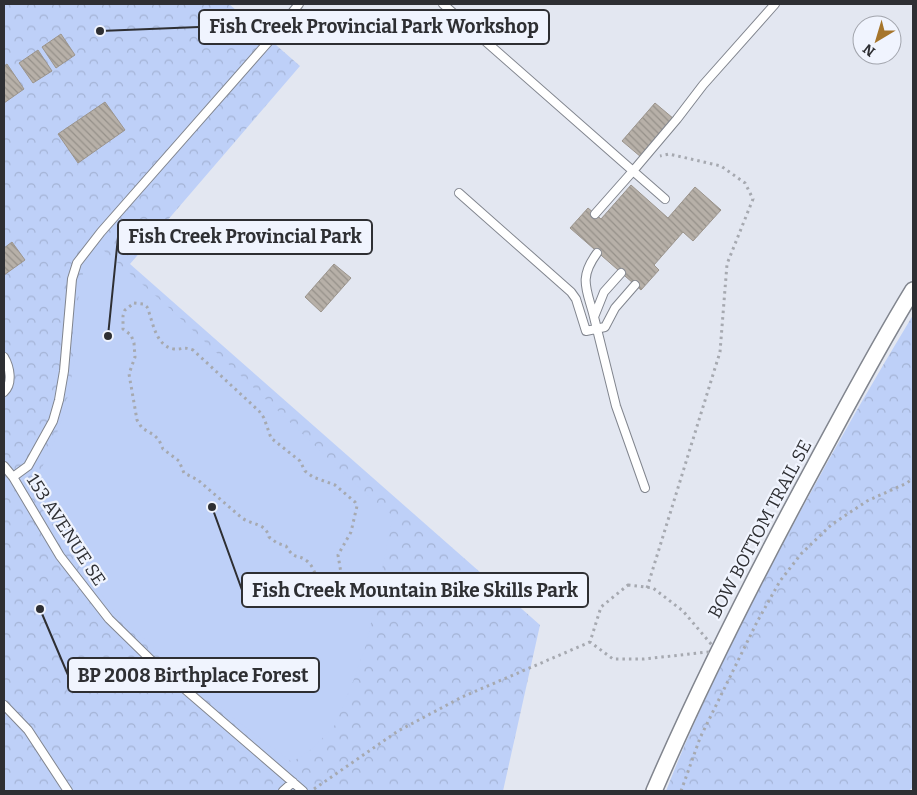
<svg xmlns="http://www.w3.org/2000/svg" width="917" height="795" font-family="Bitter,serif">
<defs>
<pattern id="forest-crowns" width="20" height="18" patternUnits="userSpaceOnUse" patternTransform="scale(1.25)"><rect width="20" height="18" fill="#bed0f8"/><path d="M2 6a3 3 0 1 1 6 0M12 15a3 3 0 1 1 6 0" fill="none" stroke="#a4b3d5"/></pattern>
<pattern id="building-back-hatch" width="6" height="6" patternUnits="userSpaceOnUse" patternTransform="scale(1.25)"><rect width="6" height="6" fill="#b7b0a8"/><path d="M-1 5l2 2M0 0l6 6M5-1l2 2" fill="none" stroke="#959089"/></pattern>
</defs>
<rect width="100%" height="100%" fill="#e3e7f1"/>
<path fill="url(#forest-crowns)" d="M4,4H229L300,66L130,264L540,625L503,791H4Z
M913,315V787L909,791H666C690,729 719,669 749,609C800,509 855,411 913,315Z"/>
<path fill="#bed0f8" d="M102,249L166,305L366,494L393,516L367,642L354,679L335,725L312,749L292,762L229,715L115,612L82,570L36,498L38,476L54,442L65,409L74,365L76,323L80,284L86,263L88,257Z"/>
<path fill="url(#building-back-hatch)" stroke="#9b948c" d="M61,34L75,55L56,68L42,47Z
M38,50L52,71L33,83L19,63Z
M7,64L24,89L4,103V66Z
M105,102L125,130L78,163L58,134Z
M655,103L674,119L641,157L622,141Z
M631,185L668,218L695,187L721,210L693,241L683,232L654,265L659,270L641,290L570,228L588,208L601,219Z
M12,242L25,260L4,275V248Z
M334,264L351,278L321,312L305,297Z"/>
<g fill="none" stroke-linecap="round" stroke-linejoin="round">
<defs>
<path id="lane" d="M443,4L633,171L677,119L703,85L775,4
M459,193L571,292L576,299L586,331L605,327L615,308L635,285
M595,214L633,171L665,199
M621,273L604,292L594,317L616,406L645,488
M594,317C587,289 578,279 597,253
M4,392C13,384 10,367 4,357
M4,466L13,477L60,556L109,619L151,660L303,791
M13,477L28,466L53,421L59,400L64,371L72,279L77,263L101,232L270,40L299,4
M4,705L28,730L68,791
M283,791L293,782"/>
<path id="street" d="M654,791C702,680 757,572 815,465C847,406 878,347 913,290"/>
</defs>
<use href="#lane" stroke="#81858e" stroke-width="10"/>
<use href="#street" stroke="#81858e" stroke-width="18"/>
<path stroke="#a6a9b0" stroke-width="3" stroke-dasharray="2.5 4" stroke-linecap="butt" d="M134,303L143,304L147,307C153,321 155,346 174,349C182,350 183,346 193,350L259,411L264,418L271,438L300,461L305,471L313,477L335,485L355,502L357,506L351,532L338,555L342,579L336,588C313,591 320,572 307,561C297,553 295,561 286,546L277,543L269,537C266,523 252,525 242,518L198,480L184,473L179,461L163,449L159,440L154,435L142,428L137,420L129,374L135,357L134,343L131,335L123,329V316L125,310Z
M628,585L653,588L683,611L717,651L644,659H613L590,642L601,607Z
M647,588L720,352L727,264L753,199L745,183L721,166L669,154L660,156
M314,789L398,731L462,697L590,642
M681,791L700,738L757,622L780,581L801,554L831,525L867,501L907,483L913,478"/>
<use href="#lane" stroke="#fff" stroke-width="8"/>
<use href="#street" stroke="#fff" stroke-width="15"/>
</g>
<g text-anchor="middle" stroke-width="4.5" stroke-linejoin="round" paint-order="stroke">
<g font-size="18" fill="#2e2f33" stroke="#f0f4fe">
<text transform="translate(760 529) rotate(-62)" y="6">BOW BOTTOM TRAIL SE</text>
<text transform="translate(66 530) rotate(57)" y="6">153 AVENUE SE</text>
</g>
</g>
<path fill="none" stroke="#2e2f33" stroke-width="2" d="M100 31L199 27M108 336L118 237M212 507L242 590M40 609L68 675"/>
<g fill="#2e2f33" stroke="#f0f4fe" stroke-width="2">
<circle cx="100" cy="31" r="5"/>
<circle cx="108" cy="336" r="5"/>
<circle cx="212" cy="507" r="5"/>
<circle cx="40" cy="609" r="5"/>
</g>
<g fill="#f0f4fe" stroke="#2e2f33" stroke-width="2">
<rect x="199" y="10" width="350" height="34" rx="5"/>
<rect x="118" y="220" width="254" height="34" rx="5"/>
<rect x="242" y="573" width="346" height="34" rx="5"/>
<rect x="68" y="658" width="251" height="34" rx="5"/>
</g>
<g font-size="19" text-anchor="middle" font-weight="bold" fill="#2e2f33">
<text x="374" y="33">Fish Creek Provincial Park Workshop</text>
<text x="245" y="243">Fish Creek Provincial Park</text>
<text x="415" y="597">Fish Creek Mountain Bike Skills Park</text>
<text x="193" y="682">BP 2008 Birthplace Forest</text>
</g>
<rect width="917" height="795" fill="none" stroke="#2e2f33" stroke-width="10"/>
<g transform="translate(877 40) rotate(218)"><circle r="24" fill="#f0f4fe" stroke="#a2a5ad"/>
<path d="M0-4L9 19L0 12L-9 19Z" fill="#a6752b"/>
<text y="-8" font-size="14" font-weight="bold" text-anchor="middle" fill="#2e2f33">N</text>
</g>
</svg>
